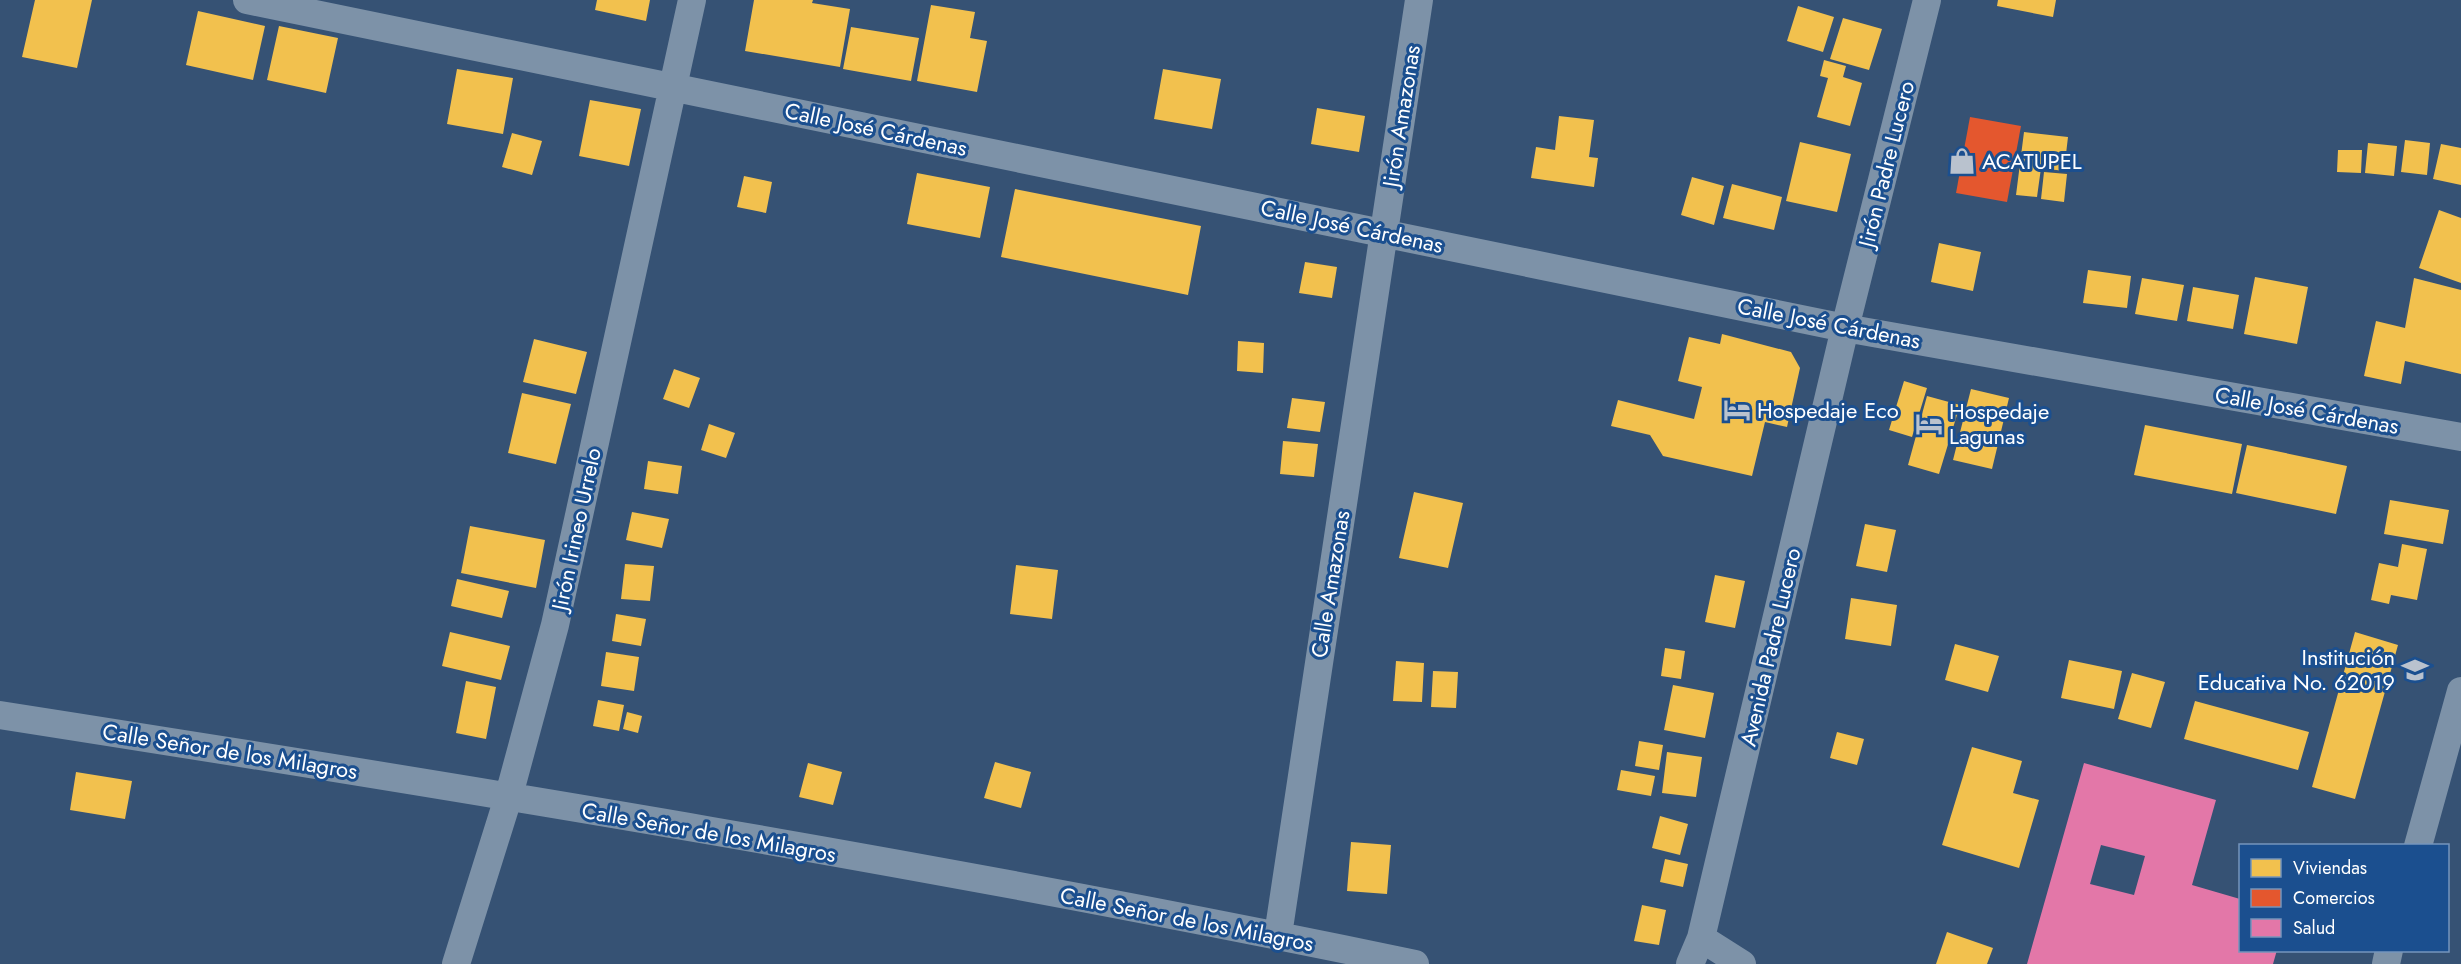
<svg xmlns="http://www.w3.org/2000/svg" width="2461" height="964" font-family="Jost,sans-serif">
<rect width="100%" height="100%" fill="#365274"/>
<path fill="#f2c14e" d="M35,0H92L77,68L22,57Z
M597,0H650L646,21L595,10Z
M754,0H813L812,3L850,9L840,67L745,51Z
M1998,0H2056L2053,17L1997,6Z
M931,5L975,12L970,38L987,41L977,92L917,81Z
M1798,6L1834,17L1823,52L1787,41Z
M198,11L265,26L253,80L186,65Z
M1843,18L1882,29L1869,70L1830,59Z
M279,26L338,38L326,93L267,80Z
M851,27L919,38L911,81L843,69Z
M1824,60L1846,66L1843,77L1862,83L1850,126L1817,117L1828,78L1820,76Z
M457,69L513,78L503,134L447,124Z
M1163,69L1221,79L1212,129L1154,119Z
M590,100L641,109L629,166L579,156Z
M1317,108L1365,116L1359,152L1311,144Z
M1559,116L1594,120L1589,157L1598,158L1594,187L1531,178L1536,147L1555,150Z
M2024,132L2068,137L2064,171L2041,168L2037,197L2016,195Z
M512,133L542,141L532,175L502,167Z
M2405,140L2430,143L2427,175L2401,172Z
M1800,142L1851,154L1837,212L1786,201Z
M2368,143L2397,146L2394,176L2365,173Z
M2441,144L2461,148V185L2433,179Z
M2338,150H2362L2361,173L2337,172Z
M2044,172L2067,174L2064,202L2041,199Z
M917,173L990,187L980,238L907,224Z
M744,176L772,182L766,213L737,207Z
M1692,177L1724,186L1714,225L1681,215Z
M1732,184L1782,197L1774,230L1723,218Z
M1015,189L1201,226L1188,295L1001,257Z
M2439,210L2461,218V283L2419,268Z
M1939,243L1981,252L1973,291L1931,282Z
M1305,262L1337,267L1332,298L1299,293Z
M2088,270L2131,276L2127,308L2083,303Z
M2255,277L2308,287L2297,344L2244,334Z
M2142,278L2184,285L2177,321L2135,314Z
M2414,278L2461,290V374L2405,361L2401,384L2364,376L2376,321L2405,328Z
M2193,287L2239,295L2233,329L2187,321Z
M1722,334L1791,352L1800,368L1787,427L1765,422L1752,476L1663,456L1650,435L1611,426L1618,400L1694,419L1702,387L1678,381L1689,337L1720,344Z
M534,339L587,352L576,394L523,382Z
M1238,341L1264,343L1263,373L1237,371Z
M674,369L700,378L689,408L663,399Z
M1904,381L1927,388L1912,437L1889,430Z
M1971,389L2009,398L1992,469L1953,460Z
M522,393L571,404L556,464L508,453Z
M1927,396L1960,405L1939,474L1908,465Z
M1292,398L1325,402L1320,432L1287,428Z
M709,424L735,433L726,458L701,450Z
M2145,425L2242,444L2232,494L2134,475Z
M1283,441L1318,444L1314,477L1280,474Z
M2247,445L2347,466L2336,514L2236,493Z
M648,461L682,466L678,494L644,489Z
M1414,492L1463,503L1448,568L1399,558Z
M2390,500L2449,510L2443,544L2384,534Z
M632,512L669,519L662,548L626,540Z
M1865,524L1896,530L1887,572L1856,566Z
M470,526L545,540L536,588L461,573Z
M2402,544L2427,549L2417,600L2391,595L2389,604L2371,600L2379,563L2398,567Z
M625,564L654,566L650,601L621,599Z
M1016,565L1058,570L1052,619L1010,614Z
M1715,575L1745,581L1735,628L1705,622Z
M457,579L509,591L502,618L451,606Z
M1851,598L1897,605L1891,646L1845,639Z
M616,614L646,619L641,646L612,641Z
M450,632L510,646L501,680L442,666Z
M2355,632L2398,645L2355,799L2312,787Z
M1955,644L1999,656L1988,692L1945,680Z
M1665,648L1685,651L1681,679L1661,676Z
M606,652L639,657L634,691L601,686Z
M2069,660L2122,671L2114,709L2061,698Z
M1396,661L1424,663L1422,702L1393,701Z
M1433,671L1458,672L1456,708L1431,707Z
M2132,673L2165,682L2151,728L2118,719Z
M466,681L496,687L486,739L456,733Z
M1673,685L1714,693L1705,738L1664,730Z
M598,700L624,705L619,731L593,726Z
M2195,701L2309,732L2298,770L2184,739Z
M627,712L642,716L638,733L623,729Z
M1837,732L1864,739L1857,765L1830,758Z
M1639,741L1663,745L1659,770L1635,766Z
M1972,747L2022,761L2013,793L2039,800L2019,868L1942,845Z
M1667,752L1702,757L1696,797L1662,793Z
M995,762L1031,772L1021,808L984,798Z
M808,763L842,772L833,805L799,797Z
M1621,770L1655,776L1651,796L1617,790Z
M76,772L132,781L125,819L70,810Z
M1660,816L1688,824L1680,855L1652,848Z
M1351,842L1391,845L1387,894L1347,891Z
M1665,859L1688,864L1683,887L1660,882Z
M1642,905L1666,910L1659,945L1634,941Z
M1947,932L1993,948L1987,964H1936Z"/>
<path fill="#e4572e" d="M1970,117L2021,126L2007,202L1956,193Z"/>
<path fill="#e377a8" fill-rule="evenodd" d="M2084,763L2216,800L2192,885L2240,899V950H2277L2273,964H2027ZM2101,845L2145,856L2134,895L2090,884Z"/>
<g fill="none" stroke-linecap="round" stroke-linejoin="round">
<path stroke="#7d92a8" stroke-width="28" d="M247,0L1845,328L2461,437
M0,715C473,789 946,866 1415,964
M2418,846L2461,691
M1278,935L1419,0
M1701,938L1742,964
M456,964L509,795L555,625L692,0
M1690,964L1701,938L1845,328L1927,0
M2386,964L2389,950"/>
</g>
<defs>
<symbol id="shop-bare" viewBox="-9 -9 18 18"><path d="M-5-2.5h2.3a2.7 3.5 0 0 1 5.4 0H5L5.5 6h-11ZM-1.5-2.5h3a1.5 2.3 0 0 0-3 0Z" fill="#b9c2ce" stroke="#1b4f8f" stroke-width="2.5" paint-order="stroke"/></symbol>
<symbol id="hotel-bare" viewBox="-9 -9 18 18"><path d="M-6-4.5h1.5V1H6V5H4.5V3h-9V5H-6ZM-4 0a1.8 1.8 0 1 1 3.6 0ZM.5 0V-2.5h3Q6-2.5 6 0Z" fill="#b9c2ce" stroke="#1b4f8f" stroke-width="2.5" paint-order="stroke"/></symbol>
<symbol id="school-bare" viewBox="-9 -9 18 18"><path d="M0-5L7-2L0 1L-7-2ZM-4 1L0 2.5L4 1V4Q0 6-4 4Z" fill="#b9c2ce" stroke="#1b4f8f" stroke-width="2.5" paint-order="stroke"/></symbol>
</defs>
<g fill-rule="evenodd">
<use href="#shop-bare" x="1943" y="142" width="38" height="38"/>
<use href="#hotel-bare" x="1718" y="391" width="38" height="38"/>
<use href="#hotel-bare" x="1910" y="405" width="38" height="38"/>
<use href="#school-bare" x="2396" y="651" width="38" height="38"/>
</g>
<g text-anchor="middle" stroke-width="6" stroke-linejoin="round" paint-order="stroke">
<g font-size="22" fill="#fff" stroke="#1b4f8f">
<text transform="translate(1401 116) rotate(-81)" y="8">Jirón Amazonas</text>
<text transform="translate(876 129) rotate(12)" y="8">Calle José Cárdenas</text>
<text transform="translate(1886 164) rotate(-76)" y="8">Jirón Padre Lucero</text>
<text transform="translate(1352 226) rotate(12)" y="8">Calle José Cárdenas</text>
<text transform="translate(1829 323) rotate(11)" y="8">Calle José Cárdenas</text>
<text transform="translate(2307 410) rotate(10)" y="8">Calle José Cárdenas</text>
<text transform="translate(576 529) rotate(-78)" y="8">Jirón Irineo Urrelo</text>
<text transform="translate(1330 584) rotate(-81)" y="8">Calle Amazonas</text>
<text transform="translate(1770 647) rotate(-77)" y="8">Avenida Padre Lucero</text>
<text transform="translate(230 751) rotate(9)" y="8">Calle Señor de los Milagros</text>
<text transform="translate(709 832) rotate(10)" y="8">Calle Señor de los Milagros</text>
<text transform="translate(1187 919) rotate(11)" y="8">Calle Señor de los Milagros</text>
</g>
<g font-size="22" fill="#fff" stroke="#1b4f8f" text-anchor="start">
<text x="1982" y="169">ACATUPEL</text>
<text x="1757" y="418">Hospedaje Eco</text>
<text x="1949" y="419">Hospedaje<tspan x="1949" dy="25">Lagunas</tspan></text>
<text x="2395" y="665" text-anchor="end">Institución<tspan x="2395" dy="25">Educativa No. 62019</tspan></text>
</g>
</g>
<rect x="2239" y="844" width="210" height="108" fill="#1b4f8f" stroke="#7695bc" stroke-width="1.5"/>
<rect x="2251" y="859" width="30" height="18" fill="#f2c14e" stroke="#7695bc" stroke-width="1.5"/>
<text x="2293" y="874" font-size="18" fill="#ffffff">Viviendas</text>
<rect x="2251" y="889" width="30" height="18" fill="#e4572e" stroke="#7695bc" stroke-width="1.5"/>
<text x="2293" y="904" font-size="18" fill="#ffffff">Comercios</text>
<rect x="2251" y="919" width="30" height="18" fill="#e377a8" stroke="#7695bc" stroke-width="1.5"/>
<text x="2293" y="934" font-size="18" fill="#ffffff">Salud</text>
</svg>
